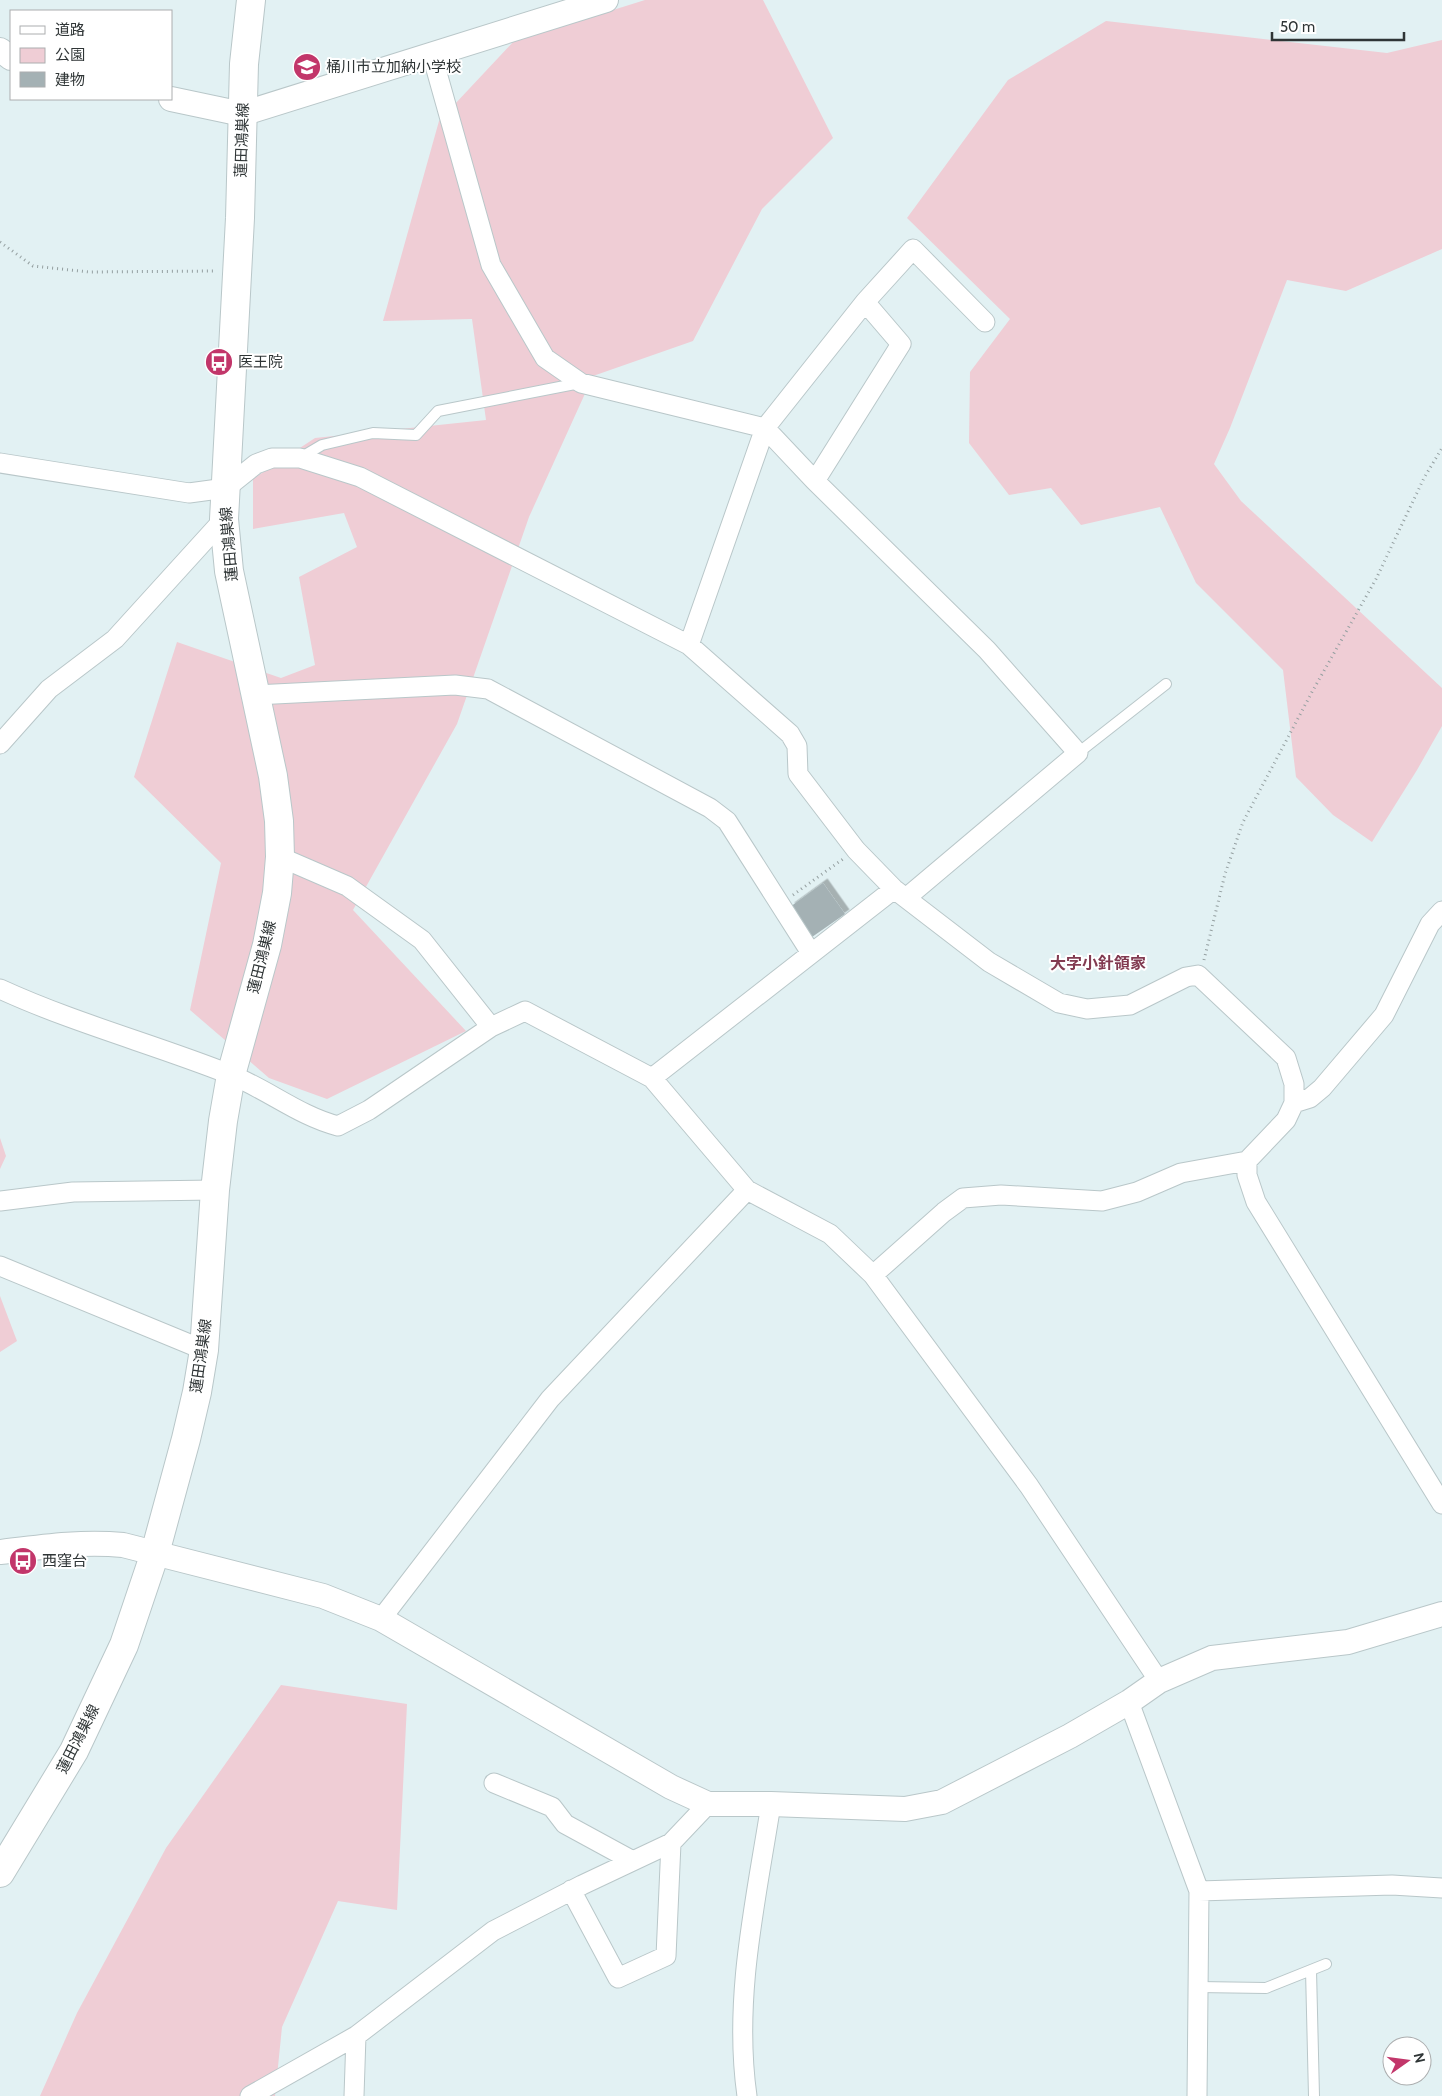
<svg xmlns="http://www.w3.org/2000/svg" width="1442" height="2096" font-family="Cabin,'Noto Sans JP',sans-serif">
<defs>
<filter id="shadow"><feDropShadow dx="4.5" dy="-4.5" stdDeviation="0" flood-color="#0004"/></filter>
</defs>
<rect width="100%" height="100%" fill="#e2f1f3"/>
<path fill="#efcdd5" d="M645,0H763L833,138L762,209L693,341L593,376L529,517L457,724L353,910L466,1031L327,1099L269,1078L190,1010L221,863L134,777L177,642L281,678L315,665L299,577L357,547L344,513L253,529V479L315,438L486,420L472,319L383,321L439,121L514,41Z
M1106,21L1387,53L1442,40V249L1346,291L1287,280L1230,428L1214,464L1241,501L1442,688V726L1417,770L1372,842L1333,815L1296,777L1283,670L1196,583L1160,507L1081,525L1051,488L1009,495L969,443L970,372L1010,319L907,218L1008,80Z
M0,1138L6,1156L0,1169Z
M0,1296L17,1341L0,1352Z
M281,1685L407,1704L397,1910L338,1901L282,2027L275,2096H40L77,2013L166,1848Z"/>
<path fill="#a4b1b4" filter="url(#shadow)" d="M823,883L845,914L812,937L790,907Z"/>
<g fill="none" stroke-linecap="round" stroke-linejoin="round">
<defs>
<path id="service" d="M300,458L322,445L373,433L416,435L438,411L580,383
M1078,753L1166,684
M1311,1970L1314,2096
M1198,1987L1266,1988L1326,1964"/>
<path id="minor" d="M432,55L491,265L545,358L581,383L765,428L815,481
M865,302L913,249L985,322
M0,463L189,493L226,488L256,464L272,458H300L360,477L689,645L790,734L797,746L798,774L856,850L894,889L989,962L1059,1003L1087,1009L1130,1005L1186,977L1198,975L1286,1058L1294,1084V1103L1286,1120L1247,1161L1181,1173L1137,1192L1102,1201L1001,1195L963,1198L944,1212L873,1275
M689,645L765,428L865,302L901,344L815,481L987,650L1078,753L906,898
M255,695L455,685L488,689L710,808L727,821L811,953
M0,744L49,689L115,639L224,519
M0,989C74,1023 153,1044 229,1074C267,1089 299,1116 338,1126L369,1110L491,1027L422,940L347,886L280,857
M491,1027L525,1011L652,1078L747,1190L830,1234L873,1275L1029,1486L1159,1681
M652,1078L894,889
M1294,1103L1310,1098L1322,1088L1384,1015L1430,924L1442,911
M1247,1161V1175L1256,1202L1442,1504
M0,1201L73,1192L215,1190
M0,1266L204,1350
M381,1619L550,1399L747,1190
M1129,1702L1199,1891L1197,2096
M494,1783L552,1807L565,1824L633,1861
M571,1890L618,1978L666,1956L671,1843
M1199,1891L1392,1885L1442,1888
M250,2096L356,2036L493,1931L582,1885L671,1843L708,1804
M354,2096L356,2036
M747,2096C733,1998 756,1900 771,1804"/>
<path id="tertiary" d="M0,50L11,58
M171,99L242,114L606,0
M0,1552C41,1547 81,1541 123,1545L323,1596L381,1619L671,1787L708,1804H771L905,1809L942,1802L1070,1736L1129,1702L1159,1681L1212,1658L1348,1642L1442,1614"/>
<path id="secondary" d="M0,1873L74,1751L124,1645L155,1553L186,1439L197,1392L204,1350L215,1190L223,1121L231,1075L267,945L277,893L280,857L279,821L273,776L229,571L224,519L240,218L244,64L251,0"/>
</defs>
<use href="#service" stroke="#b9c7c9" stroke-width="12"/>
<use href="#minor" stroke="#b9c7c9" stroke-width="21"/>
<use href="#tertiary" stroke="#b9c7c9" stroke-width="26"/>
<use href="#secondary" stroke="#b9c7c9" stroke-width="30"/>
<path stroke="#949fa0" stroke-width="3" stroke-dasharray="1 4" stroke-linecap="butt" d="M0,242L33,266L89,272L216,271
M793,895L843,859
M1204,960L1225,874L1243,822L1312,692L1376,579L1424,478L1442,448"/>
<use href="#service" stroke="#fff" stroke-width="10"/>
<use href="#minor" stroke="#fff" stroke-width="19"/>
<use href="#tertiary" stroke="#fff" stroke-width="24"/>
<use href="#secondary" stroke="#fff" stroke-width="28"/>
</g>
<defs>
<symbol id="school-disc" viewBox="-11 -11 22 22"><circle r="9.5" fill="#c2366a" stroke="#fff"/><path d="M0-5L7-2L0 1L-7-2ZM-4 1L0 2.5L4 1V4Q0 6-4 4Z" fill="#fff"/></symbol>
<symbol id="bus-disc" viewBox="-11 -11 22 22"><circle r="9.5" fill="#c2366a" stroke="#fff"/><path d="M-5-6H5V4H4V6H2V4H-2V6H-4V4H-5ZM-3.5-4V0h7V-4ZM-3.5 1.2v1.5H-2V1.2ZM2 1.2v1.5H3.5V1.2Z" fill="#fff"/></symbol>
</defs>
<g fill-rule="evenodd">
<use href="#school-disc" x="291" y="51" width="32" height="32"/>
<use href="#bus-disc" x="203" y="346" width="32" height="32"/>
<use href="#bus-disc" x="7" y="1545" width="32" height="32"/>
</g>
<g text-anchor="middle" stroke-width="4" stroke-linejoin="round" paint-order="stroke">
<g font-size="15" fill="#2f3536" stroke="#fff" text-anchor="start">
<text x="326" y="72">桶川市立加納小学校</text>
<text x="238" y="367">医王院</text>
<text x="42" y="1566">西窪台</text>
</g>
<g font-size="15" fill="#2f3536" stroke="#fff">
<text transform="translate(242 140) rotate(-88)" y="5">蓮田鴻巣線</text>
<text transform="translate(229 544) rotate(-95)" y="5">蓮田鴻巣線</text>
<text transform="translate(262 957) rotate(-76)" y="5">蓮田鴻巣線</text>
<text transform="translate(201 1356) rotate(-82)" y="5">蓮田鴻巣線</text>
<text transform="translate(78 1739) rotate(-63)" y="5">蓮田鴻巣線</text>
</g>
<g font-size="16" font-weight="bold" fill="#823b51" stroke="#fff">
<text x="1098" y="969">大字小針領家</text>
</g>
</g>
<rect x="10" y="10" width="162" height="90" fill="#ffffff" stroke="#acaeaf"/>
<rect x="20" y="26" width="25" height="8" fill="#ffffff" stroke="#acaeaf"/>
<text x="55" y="35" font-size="15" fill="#2f3536">道路</text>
<rect x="20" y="48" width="25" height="15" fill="#efcdd5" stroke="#acaeaf"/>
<text x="55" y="60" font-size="15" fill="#2f3536">公園</text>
<rect x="20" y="72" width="25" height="15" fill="#a4b1b4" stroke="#acaeaf"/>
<text x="55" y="85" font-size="15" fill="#2f3536">建物</text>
<g transform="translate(1407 2061) rotate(76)"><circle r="24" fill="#ffffff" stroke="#acaeaf"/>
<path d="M0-4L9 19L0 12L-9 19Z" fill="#c2366a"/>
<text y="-8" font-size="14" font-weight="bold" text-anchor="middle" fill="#2f3536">N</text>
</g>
<path d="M1272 32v8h132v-8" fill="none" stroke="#2f3536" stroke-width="2.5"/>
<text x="1280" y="32" font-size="15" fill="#2f3536" stroke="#ffffff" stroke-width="4" paint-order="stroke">50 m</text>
</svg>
